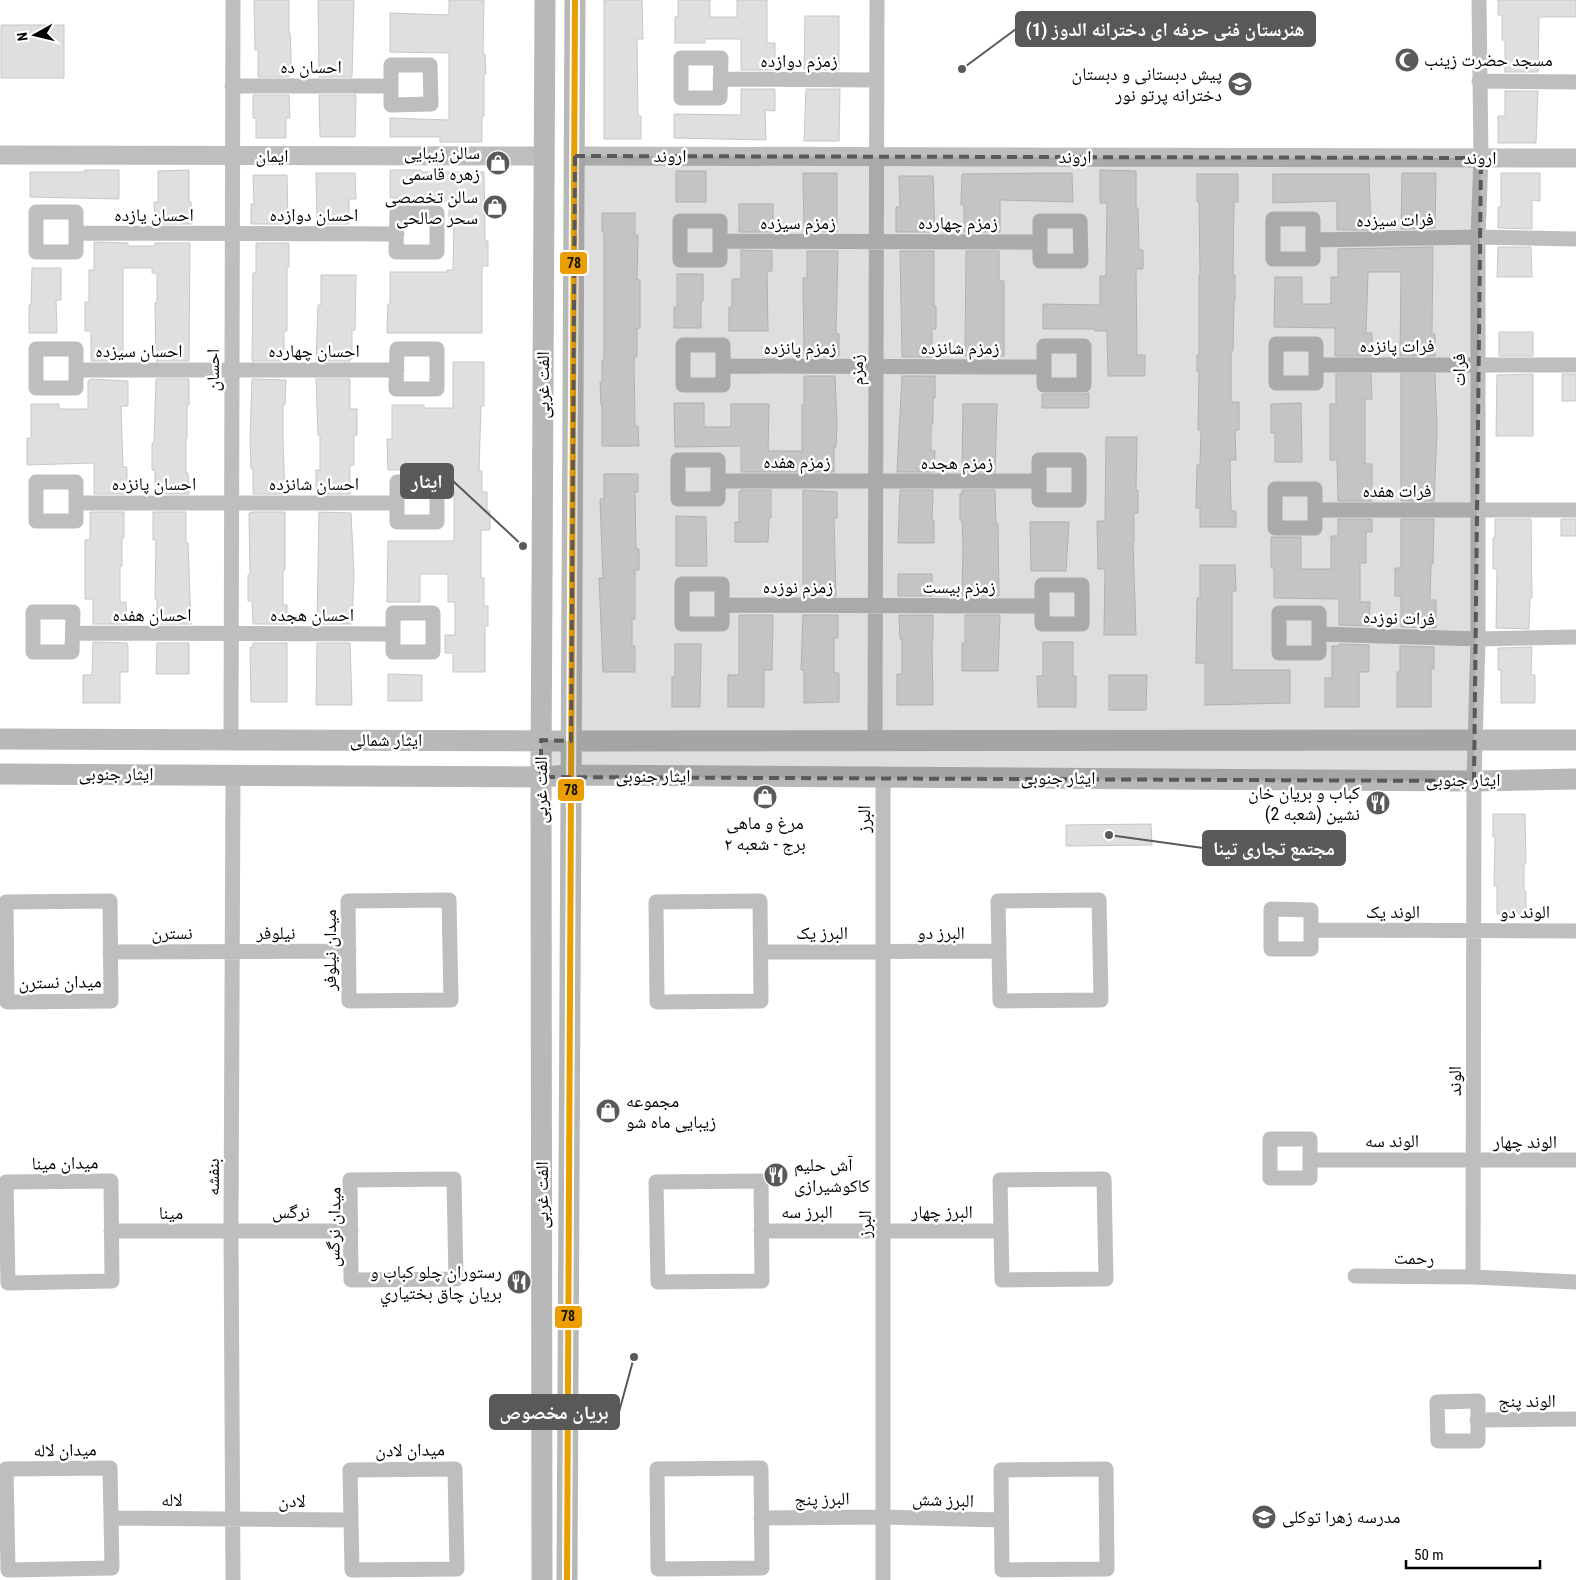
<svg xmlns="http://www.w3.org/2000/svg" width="1576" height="1580" font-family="'Roboto Condensed','Noto Naskh Arabic',sans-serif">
<rect width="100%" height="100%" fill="#fff"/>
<path fill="#dfdfdf" stroke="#c7c7c7" d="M254,0H289V33H290L291,53V73H289V77H258V50H255Z
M318,0H354L352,77H319Z
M449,0H484L483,54H485L486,74H484V116H482V142H440V137H390V118L449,120V53L390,52V13L449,15Z
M604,0H642L643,39H637L638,116H641V139H604Z
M678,0H710V17H737V0H767V43H775V70H741V39H705V43H675V17H678Z
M1498,0H1576V17H1539L1538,72H1505V40H1502V15H1498Z
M805,16H839V70L804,69Z
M1,25H64V78H1Z
M741,89H775V111L765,110L766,140L674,138V114L741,115Z
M806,89H840L839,141H804Z
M1505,91H1538L1536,143H1498V116H1505Z
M253,95H289L290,118H286V138H256V118H253Z
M319,95H356L355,137H320Z
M85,170H119V199L30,197V172H85Z
M189,170V202H191L192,224H155L154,202H158V171Z
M390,170H421V172H484L485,241H488V266H482V333H387L388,304H390V272H447V270H453L454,223H449V201H444V198H390Z
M1100,170L1136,171V208H1138L1139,250H1143V269H1136L1137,355H1145V376H1108L1107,331H1095V329H1043V304L1100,305V276H1106L1107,203H1100Z
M676,171H706V202H676Z
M316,173H355L356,199H349V224H317Z
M803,173H837V232L804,231Z
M1044,173H1072L1073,202L1000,200V232H964V205H961L962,174Z
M1402,173H1436L1435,228L1401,229Z
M1501,173H1540V201L1532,200V229L1498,228V207H1501Z
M1197,174H1238V202H1234L1233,275H1235V301H1234L1233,351H1231V402H1239V430H1235L1236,460H1230L1231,511H1236V527H1200V508H1196L1197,465H1200L1201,430H1198L1199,371H1197V355H1199V275H1200L1199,202H1197Z
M1273,174H1369L1371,230H1337V201L1273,203Z
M253,175H287L288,224H251V204H254Z
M899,176H933L935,232H896V207H900Z
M739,204H773V232H739Z
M602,213H635V235H638L637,280H640V328H637V357H634L635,426H638L639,446H602V405H601L600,382H602V360H604V232H602Z
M94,242L128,243V246H155V243H190L189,361H156L155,303H157V273H152V268H123V361H91V331H85V302H89V270H94Z
M256,243H289V267H287V331H284V361H252L253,273H256Z
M1433,247L1432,334H1435V356H1400L1401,272H1368L1366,333H1372V356H1335V328L1274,327L1275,277H1302V304H1330L1331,303V277H1338V249Z
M1498,247H1531L1532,277H1497Z
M741,250L772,251V271H767L768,331H729V307H732V279H741Z
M807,251H838L836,334H839V356L804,357L803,278H807Z
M900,251H934V306H936V329H932V357H902Z
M966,251H999V281H1004V356H965Z
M32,268H61V300H56L57,333H29V305H31Z
M677,274H703V301H701V328H674V307H677Z
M321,275H356L355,330H352V359H350V361H316L318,305H321Z
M1499,332H1533V356H1499Z
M453,362H484V406H481L479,471H482V492H487V511H490V530H481V578H484V606H488V626H485V672H453V653H445V635H455V602H448V574H420V602H387L388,541H454V489H451V469L388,470L387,439H392V405H424V408H453Z
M1336,374H1371L1372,399H1365V464H1372V501H1338L1337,460H1330V404H1336Z
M1401,374H1435L1437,429L1434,501H1401Z
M1533,374V436H1496L1497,375Z
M1562,374H1576V401H1562Z
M804,376H835L837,423L836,447H834V472H741V446L675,447L674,403H704V427H731V404H769L768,451H802V405H804Z
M902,376H935V398H933V424H931V451H935L934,472H897Z
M91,379L128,381V406H121L123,467H127V494H94V463L27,465V438H31V404H59V409H88V381Z
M156,379H189V405H187V438H186V473H188L189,494H155V470H152V443H154Z
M252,379L286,380L285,405H283V442L285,494H253V469H251L250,439Z
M316,379H350V409H357V435H354V465H350V494H316V470H320V435H318Z
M1089,393V408H1042V394H1084Z
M1301,403L1302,462H1275V433H1271V404Z
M963,404H997L995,472H962Z
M1106,437H1137L1136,490H1138V513H1134V542H1133L1136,635H1104L1105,569H1098L1097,521H1105Z
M604,474H638V492H635L636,549H639V570H635V619H632V646H635V672H603L599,578H603L600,499H604Z
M741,490H771V518H769L768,542H735V522H739V492Z
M803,490L837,492V518H834L836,596L803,595Z
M900,490H933L932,520H934V543H898Z
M962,490H995L996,524H998L999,596H962L963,545L962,520H960V494H962Z
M90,512H124V538H122V566H120V602H126L127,624H93V599H85V540H90Z
M153,512H186V543H188L191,624H157V599H155L156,540H153Z
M253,512H285V570H283V605H287V624H253L252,601H248V575H250L249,513Z
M319,512L351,513L354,574L352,624H317Z
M676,516L706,517L707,566H676Z
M1338,519H1372V532H1366V563H1360V602H1370L1369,626L1339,625V599L1274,598V568H1271V537H1301V569H1331V536H1338Z
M1401,519H1434L1433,564H1431L1430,600H1436V628L1401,627V596H1395V568H1401Z
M1495,519H1531L1532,598H1530L1529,629L1496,628L1497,569H1493V538H1495Z
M1561,519H1576V536H1561Z
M1030,522H1069L1066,571H1031Z
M1200,565H1235L1236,591H1232V670H1290V703L1205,705V663H1196L1197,598H1200Z
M898,574H932V596H898Z
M739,615H773L772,670H764V707H728V675H739Z
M803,615H838V638H834V673H839V702L804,703V670H801Z
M899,615H933V639H932L933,705H897V674H902V639H900Z
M965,615H1000L998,671H962V643H965Z
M93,642L127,643V646H128V672H120V703H83V675H92Z
M1043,642H1073V676H1076V707H1038L1037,676H1043Z
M157,643H189V674H156Z
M253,643H287V702H251L250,647H253Z
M317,643H350L352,705H316Z
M675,644H701L700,707H672V677H675Z
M1339,644L1369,645V672H1359V707H1325V678H1332V646H1339Z
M1400,646L1434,647V669H1431V707H1397V672H1400Z
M1532,647L1531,675H1535V703H1501V670H1498V648Z
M388,674L422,675V701H388Z
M1109,675H1147L1146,710H1109Z
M1493,814H1525L1526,864H1524V891H1526V914H1497V886H1494L1495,837H1493Z
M1151,824L1152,845L1066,846V825Z"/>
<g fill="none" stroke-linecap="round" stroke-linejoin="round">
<path stroke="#bebebe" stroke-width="15" d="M1479,0L1481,158L1478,237V639L1474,781L1473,1277L1576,1282
M681,58H721L720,98H681Z
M391,65H430L431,104L391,105Z
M720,79L877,80
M1479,81L1576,82
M232,86H390
M36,212H76V252H36Z
M397,213H437V252H396Z
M1273,219H1313V259H1273Z
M680,221H720V260H680Z
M1040,221H1080L1081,261H1040Z
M76,233L397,234
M1313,240L1478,237L1576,239
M720,241L1040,242
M1276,344H1316V383H1276Z
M683,345H723V385H683Z
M1044,346H1084V385H1044Z
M36,349H76V388H36Z
M397,349H437V389H396Z
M1316,365H1576
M723,366L1044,367
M76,370H397
M678,460H718V499H678Z
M1039,460H1079V500H1039Z
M718,481H1039
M36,482H76V521H36Z
M397,482H437V522H397Z
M1275,489H1315V528H1275Z
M76,503H397
M1315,510H1576
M682,584H722V624H682Z
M1042,585H1082V624H1042Z
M722,605L1042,606
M33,612H73L72,652H33Z
M393,613H433V652H393Z
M1279,613H1319V653H1279Z
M73,633L393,634
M1319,634L1478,639L1576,637
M231,739L233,0
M875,740L877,0
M233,775L231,1231L233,1580
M883,777V1580
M449,900L451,1000L349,1001L348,901Z
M1099,900L1101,1000L1000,1001L998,901Z
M110,901L111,1001L7,1002L6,902Z
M760,901L761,1001L657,1002L656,902Z
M1271,909L1311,910V949H1271Z
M1311,930L1576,931
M110,952L349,951
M761,952L999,951
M1270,1139H1310V1178H1270Z
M1310,1160H1576
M454,1179L456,1279L351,1280L350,1180Z
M1104,1179L1106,1279L1002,1280L1000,1180Z
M111,1181L112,1281L8,1283L6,1182Z
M761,1181L762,1281L658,1282L656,1182Z
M111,1231H351
M761,1231H1001
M1355,1276L1473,1277
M1478,1401V1441H1438L1437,1402Z
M1477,1420L1576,1419
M110,1468L112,1568L8,1570L6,1469Z
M761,1468L762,1568L658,1569L657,1469Z
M455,1469L457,1569L352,1570L350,1470Z
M1106,1469L1107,1569L1002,1570L1001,1470Z
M111,1518L351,1520
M761,1518L883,1517L1001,1520"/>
<path stroke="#bebebe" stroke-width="19" d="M0,155L545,156
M575,156L1576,158"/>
<path stroke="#b8b8b8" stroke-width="21" d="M0,739L571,741L1576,740
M0,774L541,777L571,775L1474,781L1576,779
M542,1580L541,777L545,0
M567,1580L575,0"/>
<defs>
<path id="bus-1" d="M567,1580L575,0"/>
</defs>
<use href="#bus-1" stroke="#fff" stroke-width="10"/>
<use href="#bus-1" stroke="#eb9e00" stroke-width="6"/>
</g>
<path fill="#595959" fill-opacity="0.2" stroke="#595959" stroke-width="4" stroke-dasharray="10 6" stroke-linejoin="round" d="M575,156L1481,158L1474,781L541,777V740L571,741Z"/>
<defs>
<symbol id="mosque-disc" viewBox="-11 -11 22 22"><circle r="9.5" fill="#595959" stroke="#fff"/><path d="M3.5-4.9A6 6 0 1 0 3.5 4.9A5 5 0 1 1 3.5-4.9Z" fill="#fff"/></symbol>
<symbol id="school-disc" viewBox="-11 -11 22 22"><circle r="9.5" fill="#595959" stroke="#fff"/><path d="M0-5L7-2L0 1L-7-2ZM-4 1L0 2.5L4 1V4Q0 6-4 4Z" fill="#fff"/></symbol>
<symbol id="shop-disc" viewBox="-11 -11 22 22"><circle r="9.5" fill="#595959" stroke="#fff"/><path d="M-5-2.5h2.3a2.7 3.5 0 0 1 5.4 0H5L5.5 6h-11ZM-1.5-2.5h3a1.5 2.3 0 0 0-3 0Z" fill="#fff"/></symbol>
<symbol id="restaurant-disc" viewBox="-11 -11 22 22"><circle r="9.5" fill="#595959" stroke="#fff"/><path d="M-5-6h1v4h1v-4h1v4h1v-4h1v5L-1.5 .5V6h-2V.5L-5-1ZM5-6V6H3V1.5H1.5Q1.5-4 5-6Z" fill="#fff"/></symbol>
</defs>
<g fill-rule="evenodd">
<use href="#mosque-disc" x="1393" y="46" width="28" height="28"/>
<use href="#school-disc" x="1226" y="70" width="28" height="28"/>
<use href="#shop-disc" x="484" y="149" width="28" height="28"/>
<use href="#shop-disc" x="481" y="193" width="28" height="28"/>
<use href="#shop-disc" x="751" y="783" width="28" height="28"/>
<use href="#restaurant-disc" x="1364" y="789" width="28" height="28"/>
<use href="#shop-disc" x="594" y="1097" width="28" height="28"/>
<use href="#restaurant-disc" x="762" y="1161" width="28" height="28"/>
<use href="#restaurant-disc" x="505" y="1268" width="28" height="28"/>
<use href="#school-disc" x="1250" y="1503" width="28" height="28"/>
</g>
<g text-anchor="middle" stroke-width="5" stroke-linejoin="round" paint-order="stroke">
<g font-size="18" fill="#000" stroke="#fff" text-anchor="end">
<text x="1424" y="66" text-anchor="start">مسجد حضرت زینب</text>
<text x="1222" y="80">پیش دبستانی و دبستان<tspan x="1222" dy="21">دخترانه پرتو نور</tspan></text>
<text x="480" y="159">سالن زیبایی<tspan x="480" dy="21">زهره قاسمی</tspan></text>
<text x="478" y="203">سالن تخصصی<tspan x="478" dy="21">سحر صالحی</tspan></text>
<text x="1360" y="799">کباب و بریان خان<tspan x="1360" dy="21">نشین (شعبه 2)</tspan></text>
<text x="765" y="829" text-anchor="middle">مرغ و ماهی<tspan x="765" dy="21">برج - شعبه ۲</tspan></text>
<text x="626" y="1107" text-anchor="start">مجموعه<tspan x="626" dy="21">زیبایی ماه شو</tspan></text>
<text x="794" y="1171" text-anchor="start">آش حلیم<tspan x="794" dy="21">کاکوشیرازی</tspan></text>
<text x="502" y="1278">رستوران چلو كباب و<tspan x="502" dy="21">بريان چاق بختياري</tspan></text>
<text x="1282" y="1523" text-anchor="start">مدرسه زهرا توکلی</text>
</g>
<g font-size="18" fill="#000" stroke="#fff">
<text x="799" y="67">زمزم دوازده</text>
<text x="311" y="73">احسان ده</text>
<text x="272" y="162">ایمان</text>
<text x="670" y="162">اروند</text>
<text x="1075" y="163">اروند</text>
<text x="1480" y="164">اروند</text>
<text x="154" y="221">احسان یازده</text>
<text x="314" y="221">احسان دوازده</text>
<text transform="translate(1395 220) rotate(-1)" y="6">فرات سیزده</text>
<text x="798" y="229">زمزم سیزده</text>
<text x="958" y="229">زمزم چهارده</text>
<text x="1397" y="352">فرات پانزده</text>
<text x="800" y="354">زمزم پانزده</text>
<text x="960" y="354">زمزم شانزده</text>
<text x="139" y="357">احسان سیزده</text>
<text x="314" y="357">احسان چهارده</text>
<text transform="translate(213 370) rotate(-90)" y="6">احسان</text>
<text transform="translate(857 370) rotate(-90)" y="6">زمزم</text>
<text transform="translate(1459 370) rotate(-90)" y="6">فرات</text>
<text transform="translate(543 385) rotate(-90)" y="6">الفت غربی</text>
<text x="797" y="468">زمزم هفده</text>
<text x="957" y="469">زمزم هجده</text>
<text x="154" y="490">احسان پانزده</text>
<text x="314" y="490">احسان شانزده</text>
<text x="1397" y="497">فرات هفده</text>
<text x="798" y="593">زمزم نوزده</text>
<text x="959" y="593">زمزم بیست</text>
<text x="152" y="621">احسان هفده</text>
<text x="312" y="621">احسان هجده</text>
<text transform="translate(1399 618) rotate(2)" y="6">فرات نوزده</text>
<text x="386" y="746">ایثار شمالی</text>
<text x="116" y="780">ایثار جنوبی</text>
<text x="653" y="782">ایثار جنوبی</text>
<text x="1058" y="784">ایثار جنوبی</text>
<text x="1463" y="786">ایثار جنوبی</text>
<text transform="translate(541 790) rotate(-90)" y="6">الفت غربی</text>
<text transform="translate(864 819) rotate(-90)" y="6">البرز</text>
<text x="1393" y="918">الوند یک</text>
<text x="1525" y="918">الوند دو</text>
<text x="172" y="939">نسترن</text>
<text x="276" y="939">نیلوفر</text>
<text x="822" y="939">البرز یک</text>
<text x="941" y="939">البرز دو</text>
<text transform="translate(330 950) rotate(-90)" y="6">میدان نیلوفر</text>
<text transform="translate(60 982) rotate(-1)" y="6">میدان نسترن</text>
<text transform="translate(1455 1081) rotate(-90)" y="6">الوند</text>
<text x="1392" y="1147">الوند سه</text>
<text x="1525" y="1148">الوند چهار</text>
<text transform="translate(65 1163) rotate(-1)" y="6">میدان مینا</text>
<text transform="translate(213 1177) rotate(-90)" y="6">بنفشه</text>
<text transform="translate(542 1195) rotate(-90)" y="6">الفت غربی</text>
<text x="291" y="1218">نرگس</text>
<text x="807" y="1218">البرز سه</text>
<text x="942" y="1218">البرز چهار</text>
<text x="171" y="1219">مینا</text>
<text transform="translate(865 1224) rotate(-90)" y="6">البرز</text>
<text transform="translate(334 1227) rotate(-89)" y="6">میدان نرگس</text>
<text transform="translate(1414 1258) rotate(1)" y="6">رحمت</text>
<text x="1527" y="1407">الوند پنج</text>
<text transform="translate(65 1450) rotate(-1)" y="6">میدان لاله</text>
<text transform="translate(410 1450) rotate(-1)" y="6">میدان لادن</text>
<text transform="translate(822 1499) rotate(-1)" y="6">البرز پنج</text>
<text x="172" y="1506">لاله</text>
<text transform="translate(943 1500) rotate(2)" y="6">البرز شش</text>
<text x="292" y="1507">لادن</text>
</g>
</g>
<path fill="none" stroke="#595959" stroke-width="2" d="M962 69L1016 29M523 546L453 481M1109 835L1203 848M634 1357L619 1412"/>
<g fill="#595959" stroke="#fff" stroke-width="2">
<circle cx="962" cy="69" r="5"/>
<circle cx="523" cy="546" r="5"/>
<circle cx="1109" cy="835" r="5"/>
<circle cx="634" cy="1357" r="5"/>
</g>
<g fill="#595959" stroke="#595959" stroke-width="2">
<rect x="1016" y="12" width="299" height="34" rx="5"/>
<rect x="401" y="464" width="52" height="34" rx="5"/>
<rect x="1203" y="831" width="142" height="34" rx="5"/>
<rect x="490" y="1395" width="129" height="34" rx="5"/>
</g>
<g font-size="19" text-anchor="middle" font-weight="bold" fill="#fff">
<text x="1165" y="36">هنرستان فنی حرفه ای دخترانه الدوز (1)</text>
<text x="427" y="488">ایثار</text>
<text x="1274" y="855">مجتمع تجاری تینا</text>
<text x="554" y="1419">بریان مخصوص</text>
</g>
<g stroke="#fff" stroke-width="2">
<rect x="559" y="251" width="29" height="24" rx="5" fill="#eb9e00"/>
<rect x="557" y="778" width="28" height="24" rx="5" fill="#eb9e00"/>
<rect x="554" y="1305" width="29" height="24" rx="5" fill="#eb9e00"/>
</g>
<g font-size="14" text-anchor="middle" font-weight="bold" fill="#111">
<text x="574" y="268">78</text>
<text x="571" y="795">78</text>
<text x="568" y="1321">78</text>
</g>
<g transform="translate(35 35) rotate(262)" stroke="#ffffff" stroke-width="4" paint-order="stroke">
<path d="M0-4L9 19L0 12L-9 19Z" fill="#000000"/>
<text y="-8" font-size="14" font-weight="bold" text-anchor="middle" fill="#000000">N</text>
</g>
<path d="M1406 1560v8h134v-8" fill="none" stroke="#000000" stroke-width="2.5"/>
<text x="1414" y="1560" font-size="15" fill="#000000" stroke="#ffffff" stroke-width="4" paint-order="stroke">50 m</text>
</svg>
